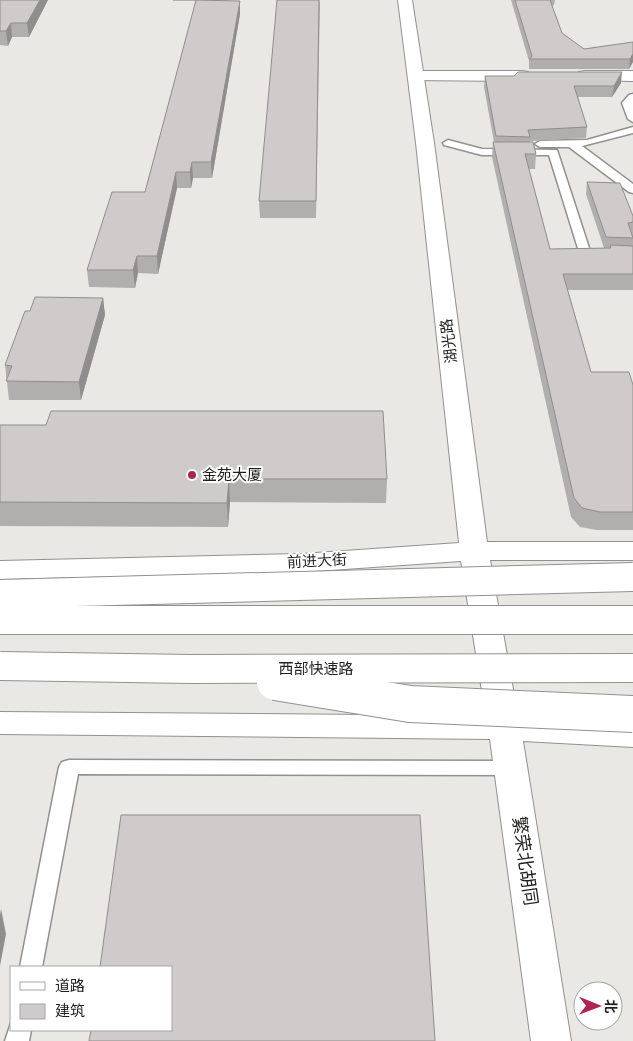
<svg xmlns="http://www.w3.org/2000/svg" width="633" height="1041" font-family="Karla,'Noto Sans SC',sans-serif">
<rect width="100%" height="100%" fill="#e9e8e5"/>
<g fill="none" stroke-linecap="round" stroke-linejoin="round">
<defs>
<path id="lane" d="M633,94V122L628,119L622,103L629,95Z
M633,127V133L582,146L633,184V193L629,192L569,147H540L535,144L540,141L587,140Z
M448,140L482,149L557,150L590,251L633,252V260L581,258L549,155H482L444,145L443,143Z
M69,760L511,761L518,763L521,768L518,773L511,775L78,774L42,967H20L59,767L62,762Z
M11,1023V1030H31L29,1041H5Z"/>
<path id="street" d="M417,71H522L528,72L530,76L528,80L522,81L411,80L409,76L411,72Z
M585,71H633V81L579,80L577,76L579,72Z"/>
<path id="secondary" d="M398,0H412L434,143L487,542H633V560H490L518,717L633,723V747L523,741L571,1041H531L490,739L0,734V712L486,716L461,561L301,572L0,579V561L301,554L459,543L416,143Z"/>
</defs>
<use href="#lane" stroke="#92918f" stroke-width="3"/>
<use href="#street" stroke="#92918f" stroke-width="2"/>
<use href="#secondary" stroke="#92918f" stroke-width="2"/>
<use href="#lane" fill="#fff" fill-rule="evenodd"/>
<use href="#street" fill="#fff" fill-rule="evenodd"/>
<use href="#secondary" fill="#fff" fill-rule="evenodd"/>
<defs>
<path id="highway-bridge-far1" d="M0,594L633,577
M0,620H633
M0,666L190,669L633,668"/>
<path id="highway-bridge" d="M275,682L410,704L633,714"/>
</defs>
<use href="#highway-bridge-far1" stroke="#92918f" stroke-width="30" stroke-linecap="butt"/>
<use href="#highway-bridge" stroke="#92918f" stroke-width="38" stroke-linecap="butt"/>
<use href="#highway-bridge-far1" stroke="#fff" stroke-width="28"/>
<use href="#highway-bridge" stroke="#fff" stroke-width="36"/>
</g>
<path fill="#b1afae" d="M0,0H48L29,37H12L8,46L0,45Z
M173,0H216L240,14L212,178H193L191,188H177L158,274L138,273L135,288L89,287L87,270L145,192L196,1H173Z
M320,0L316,218H260L259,201Z
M511,0H555L554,5L552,6L562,33L584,49L633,42V62L629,69H529V61Z
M485,76L621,83L612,97H578L587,127L586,138L530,141V142L536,154L535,169H529L550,249L604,248L586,194L587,182L633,216V290H568L591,372L633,385V530H597L580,527L571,517L492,157L493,142H494L484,87Z
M103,298L105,315L81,400H9L5,365L30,311Z
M0,425L387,479L386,503L230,502L228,527L0,526Z"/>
<path fill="#908e8d" d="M40,0H48L29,37L27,23Z
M240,1V14L212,178L211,162Z
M11,23L12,37L8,46L6,31Z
M633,54V62L629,69L630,59Z
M622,72L621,83L612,97L614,86Z
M192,162L193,178L191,188L190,172Z
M176,172L177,188L158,274L157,256Z
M137,256L138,273L135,288L133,270Z
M103,298L105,315L81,400L79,382Z
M229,479L230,502L228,527L227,503Z
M1,909L6,934L0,966V915Z"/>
<path fill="#cecbca" stroke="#908e8d" d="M0,0H40L27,23H11L6,31H0Z
M196,0L240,1L211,162H192L190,172H176L157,256H137L133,270H87L112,192H145Z
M277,0H319L316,201H259Z
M515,0H550L562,33L584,49L633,42V54L630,59H530L532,56Z
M518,72H622L614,86H574L587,127L528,130L530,137L496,136L485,76H514Z
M493,142H533L536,154H525L550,249L611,248L610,245L633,246V274H563L591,372H629L633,385V512H600L582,508L574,498Z
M587,182L620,183L633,216V222L628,223L633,238L606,237Z
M35,297L103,298L79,382L6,381L12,366L5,365L25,311H30Z
M51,411H383L387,479H229L227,503L0,502V425H46Z
M121,815H420L435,1041H89L91,1030H171V967H100Z"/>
<circle fill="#b12255" stroke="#fff" stroke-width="2" cx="192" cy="475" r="5"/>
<g text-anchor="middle" stroke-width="4" stroke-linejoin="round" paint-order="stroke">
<g font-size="15" fill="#1f1f1e" stroke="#fff">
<text transform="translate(449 341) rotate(-97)" y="5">湖光路</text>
<text transform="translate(317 561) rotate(-3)" y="5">前进大街</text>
<text x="316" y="674">西部快速路</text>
</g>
<g font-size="15" fill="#1f1f1e" stroke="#fff" text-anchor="start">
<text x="202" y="480">金苑大厦</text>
</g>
<g font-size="18" fill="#1f1f1e" stroke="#fff">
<text transform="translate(525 861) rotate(82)" y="6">繁荣北胡同</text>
</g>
</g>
<rect x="10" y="966" width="162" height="65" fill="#ffffff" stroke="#a5a5a5"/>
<rect x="20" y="982" width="25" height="8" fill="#ffffff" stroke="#a5a5a5"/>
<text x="55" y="991" font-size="15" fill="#1f1f1e">道路</text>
<rect x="20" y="1004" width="25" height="15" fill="#cecbca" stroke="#a5a5a5"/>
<text x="55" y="1016" font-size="15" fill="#1f1f1e">建筑</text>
<g transform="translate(598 1006) rotate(91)"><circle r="24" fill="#ffffff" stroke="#a5a5a5"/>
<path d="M0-4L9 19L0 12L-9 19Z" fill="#b12255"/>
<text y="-8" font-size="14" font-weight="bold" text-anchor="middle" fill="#1f1f1e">北</text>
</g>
</svg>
